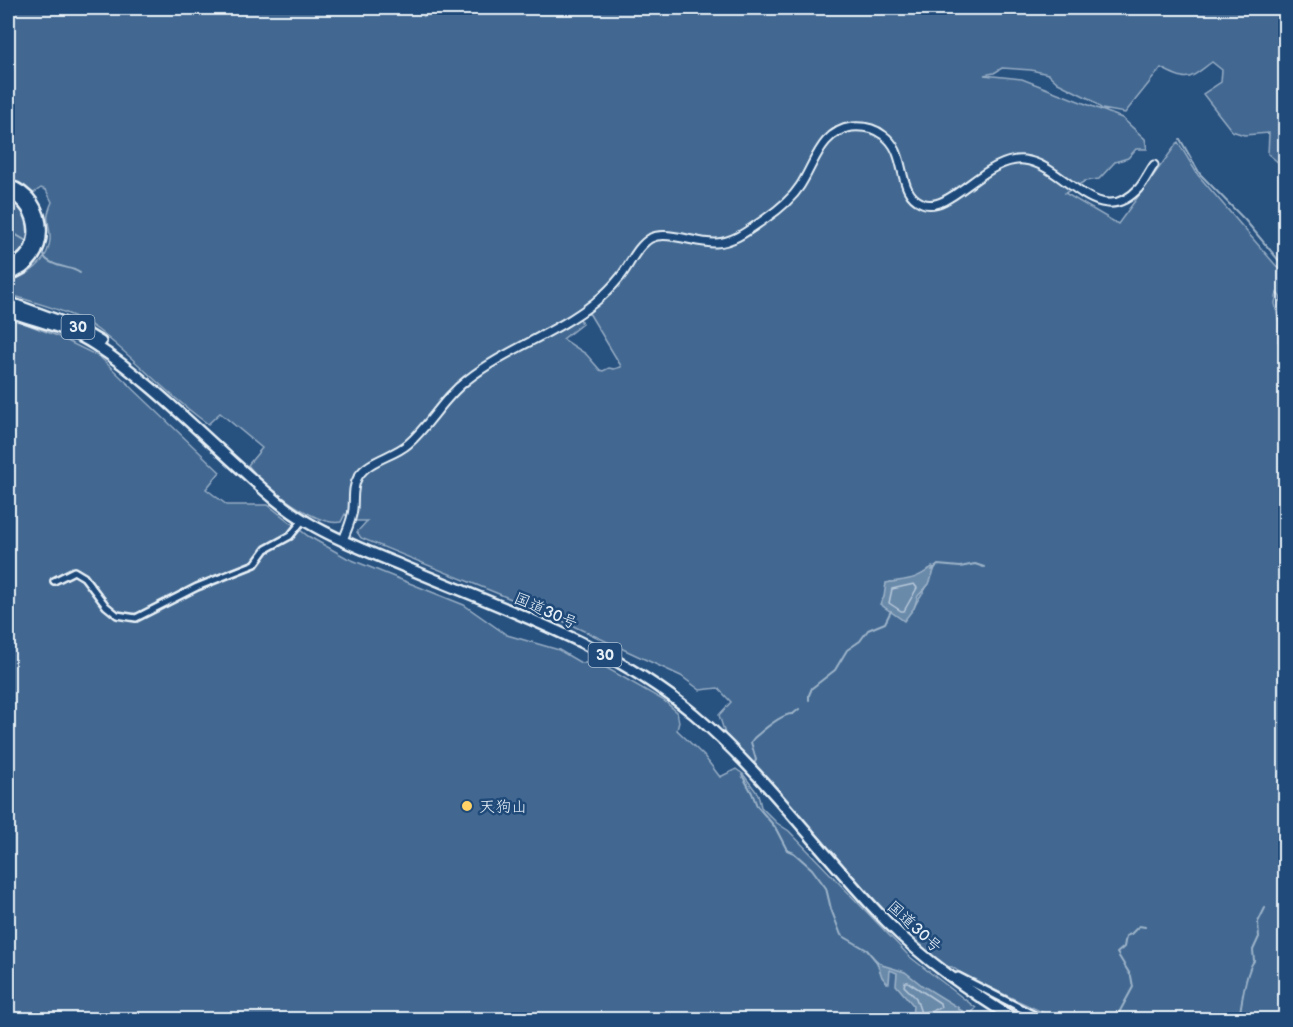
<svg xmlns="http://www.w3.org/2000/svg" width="1293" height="1027" font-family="'Balsamiq Sans','Klee One',sans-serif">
<rect width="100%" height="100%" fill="#27517f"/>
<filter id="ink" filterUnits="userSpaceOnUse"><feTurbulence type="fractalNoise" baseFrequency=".0167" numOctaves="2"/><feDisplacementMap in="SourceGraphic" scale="12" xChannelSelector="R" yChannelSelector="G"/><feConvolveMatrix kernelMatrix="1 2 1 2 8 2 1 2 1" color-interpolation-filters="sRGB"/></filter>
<g filter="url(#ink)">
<path fill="#436891" stroke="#96acc4" stroke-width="1.5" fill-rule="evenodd" d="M8,8H429L424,16L439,8H1089L1094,14L1091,8H1285V168L1268,154L1269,133L1244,135L1232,131L1203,94L1221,82L1222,70L1212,62C1187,80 1190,83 1161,68L1125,113L1102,109L1090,99L1058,83L1048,74L1031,70L1002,68L994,73L984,75L1022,79L1122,118L1145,139L1147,149H1136L1128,158L1115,162L1099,179L1085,181L1065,193L1118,224L1178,142L1198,175L1285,276V325L1280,297L1277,293L1275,303L1279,323L1278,341L1282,350V363L1286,365L1285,1019H1057L967,977L952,967L943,966L902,930L726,737L719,715L731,702L718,688L700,690L681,676L543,612L361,538L357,532L367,521H356L345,514L341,522C317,527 262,485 248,465L262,448L220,413L208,424C168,396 136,359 98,330C72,311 38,304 8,294V281C28,277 48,262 50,240C51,223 43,222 52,202L46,190L41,188L32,194L21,184L8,180ZM589,313L621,366V367L614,369L609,368L603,371L600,370L586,354L563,339L582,324L580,318ZM929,569L932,572C931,586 919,595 914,608L884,597L890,582C902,584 921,578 929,569Z
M8,199C32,212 39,244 11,258L8,256Z
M8,317L55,335L100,357L220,472L206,489L227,505H268L308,536L347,558L464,605L507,635L559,650L581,663H598L663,700L677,712L679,722L677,730L704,756L720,777L736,769L743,774L758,794L761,807L777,823L789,831L910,957L976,1008L965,1020L8,1019Z"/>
<path fill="#6b8aaa" stroke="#9db3c9" stroke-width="1.5" d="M932,567L935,568L929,584L918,596L914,608L904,621L880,604L884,597L886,583C906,579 915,581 932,567Z
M876,960L882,965L905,972L923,986L959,1008C957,1013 955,1015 949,1017L948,1014C935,1015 924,1020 912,1019L913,1005L896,985L897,973L890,970L889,983H887L882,977Z"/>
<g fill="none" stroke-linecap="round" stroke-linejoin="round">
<path stroke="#b6c8d9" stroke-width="1.5" d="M914,584L917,588L904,611H901L889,603L892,589Z
M905,982H908L940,1003L941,1008L921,1013L916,998L904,986Z"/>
<path stroke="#9db3c9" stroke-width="2" d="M1180,139L1200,174L1245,220L1286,269
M8,230L28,242
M41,250C43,252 44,256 46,259C55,268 71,266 80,273
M932,570L938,565L960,567L975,564L984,567
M809,700V695L812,688L835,670L847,650L860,641L868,630L885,623L891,611
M754,764L756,760L751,742L754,738C763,730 783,713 793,714L799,709
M742,775L752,793L757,806L775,827L787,850L794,853L812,869L826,888L831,909L841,935L867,950L877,962
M958,1009L978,1020
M1115,1020L1133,987L1131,976L1117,953L1124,947L1126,936L1131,934L1139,926L1145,927
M1239,1020C1241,1005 1246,971 1254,961L1253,950L1259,937L1258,922L1265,908
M1263,1020H1270
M1279,1020L1286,1017"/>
<defs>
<path id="minor" d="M54,581L74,571L84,577L106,606L117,615L136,618L197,587L255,564L266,549L290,536L303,520
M952,979L958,976L1044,1020"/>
<path id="tertiary" d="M343,540C347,530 352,520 353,509C354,499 352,487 358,477C368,460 393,457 408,444C430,425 443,398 467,380C506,349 555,334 594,303C604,295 613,286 621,276C630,264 638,245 651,238C667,230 697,244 716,243C735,242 750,229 765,219C778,210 791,200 800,186C815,163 821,131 852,127C864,126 874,128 883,135C909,152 895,192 922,203C949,215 986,156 1024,160C1064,164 1098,233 1139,188C1145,181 1149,172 1154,165"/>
<path id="trunk" d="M8,185C52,198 53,263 8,275
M8,193C41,206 44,255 8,267
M8,302L76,327L101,342
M8,311C37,322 68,327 95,345C147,379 196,429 243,471C263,489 283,508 307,522C335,539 367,551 398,564C500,608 608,642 694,714C765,774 821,854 886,921C925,961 969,991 1016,1020"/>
</defs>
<use href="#minor" stroke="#e8f1f8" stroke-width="10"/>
<use href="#tertiary" stroke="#e8f1f8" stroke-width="11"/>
<use href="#trunk" stroke="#e8f1f8" stroke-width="14"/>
<use href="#minor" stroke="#1f4a7a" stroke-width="5"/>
<use href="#tertiary" stroke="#1f4a7a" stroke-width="7"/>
<use href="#trunk" stroke="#1f4a7a" stroke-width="9"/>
</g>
</g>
<circle fill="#ffd166" stroke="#1f4a7a" stroke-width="2" cx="467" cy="806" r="6"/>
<g text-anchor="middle" stroke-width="5" stroke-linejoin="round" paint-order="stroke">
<g fill="#1f4a7a" stroke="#acbfd2" stroke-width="1.5">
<rect x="61.5" y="315" width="33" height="24" rx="4.5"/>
<rect x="588.5" y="643" width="33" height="24" rx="4.5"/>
</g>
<g font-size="15" font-weight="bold" fill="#e8f1f8">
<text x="78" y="332">30</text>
<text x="605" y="660">30</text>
</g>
<g font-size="16" fill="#e8f1f8" stroke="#1f4a7a">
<text transform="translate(546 610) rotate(24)" y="6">国道30号</text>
<text transform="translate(915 926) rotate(43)" y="6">国道30号</text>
</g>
<g font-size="16" fill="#e8f1f8" stroke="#1f4a7a" text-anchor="start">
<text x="479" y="812">天狗山</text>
</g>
</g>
<rect width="1293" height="1027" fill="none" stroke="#1f4a7a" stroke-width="30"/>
<rect x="15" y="15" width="1263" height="997" fill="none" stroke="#e8f1f8" stroke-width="2" filter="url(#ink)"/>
</svg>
